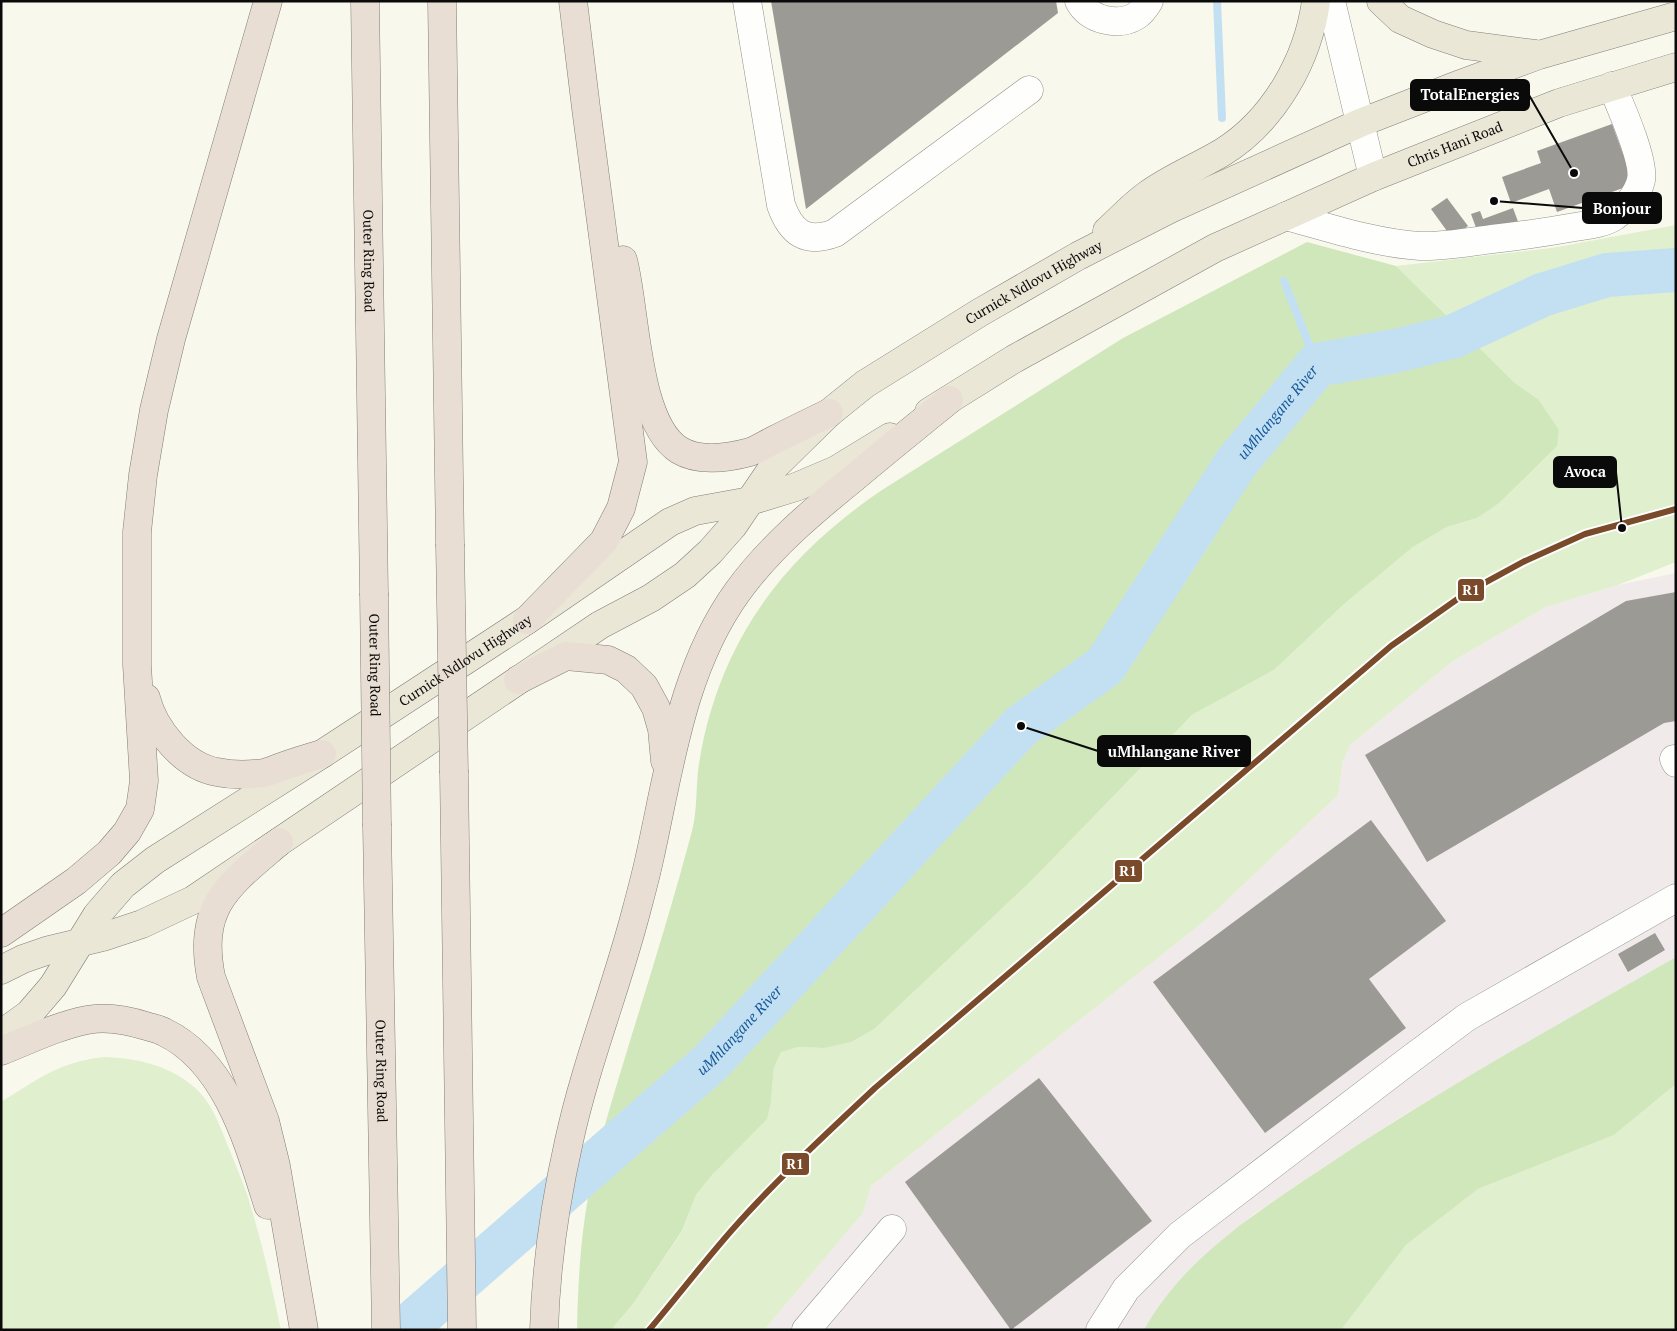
<svg xmlns="http://www.w3.org/2000/svg" width="1677" height="1331" font-family="'PT Serif',serif">
<rect width="100%" height="100%" fill="#f9f8ed"/>
<path fill="#f0eaeb" d="M1676,573V957L1402,1116L1254,1214L1208,1253L1185,1275L1165,1299L1144,1330H764L863,1213L871,1186L1208,918L1338,795L1343,761L1350,745L1453,661L1546,607L1618,585Z"/>
<path fill="#e0efcd" d="M1676,225V562L1618,585L1546,607L1453,661L1350,745L1343,761L1338,795L1208,918L871,1186L863,1213L764,1330H611L633,1304L682,1232L696,1195L771,1101L774,1066L781,1051L798,1047L824,1048L1036,876L1192,715L1274,670L1343,605L1413,547L1447,527L1477,518L1538,399L1515,383L1396,266L1552,248Z
M104,1057C136,1058 168,1065 193,1086C212,1101 221,1129 230,1151C237,1169 245,1186 250,1204C263,1246 272,1288 281,1330H1V1102C38,1079 59,1062 104,1057Z
M1676,1084V1330H1341L1406,1245L1478,1189L1614,1135Z"/>
<path fill="#d0e7bb" d="M1307,242L1396,266L1515,383L1538,399L1559,430L1557,446L1499,503L1477,518L1447,527L1413,547L1343,605L1274,670L1192,715L1036,876L874,1029L851,1042L824,1048L798,1047L781,1052L774,1067L771,1101L767,1119L712,1175L696,1195L682,1231L633,1304L611,1330H577C578,1279 581,1228 592,1178C601,1133 616,1088 629,1044C651,973 673,903 692,831C697,812 696,791 698,771C703,733 714,695 730,660C764,587 816,535 882,490L1123,338Z
M1676,957V1084L1614,1135L1478,1189L1406,1245L1341,1330H1144C1186,1254 1265,1207 1335,1160C1445,1087 1561,1023 1676,957Z"/>
<g fill="none" stroke-linecap="round" stroke-linejoin="round">
<path stroke="#c3e0f3" stroke-width="8" d="M1217,1L1222,118
M1284,281L1317,365"/>
<path stroke="#c3e0f3" stroke-width="44" id="s1" d="M404,1330L711,1062L1021,726L1105,666L1236,463L1317,365L1395,351L1452,337L1542,295L1607,275L1676,270"/>
</g>
<path fill="#9c9a94" d="M771,1H1056L1058,13L806,209Z
M1612,124L1634,184L1557,212L1549,189L1511,203L1502,177L1541,163L1537,151Z
M1447,198L1468,226L1452,238L1431,209Z
M1513,208L1520,227L1478,233L1471,214L1480,211L1483,219Z
M1676,592V721L1664,723L1427,862L1365,755L1626,601Z
M1371,820L1446,921L1369,979L1406,1028L1265,1133L1153,982Z
M1655,933L1665,950L1628,972L1618,954Z
M1039,1078L1152,1221L1011,1330L905,1182Z"/>
<g fill="none" stroke-linecap="round" stroke-linejoin="round">
<defs>
<path id="minor" d="M747,1L781,205C791,233 806,244 835,233L1029,90
M1079,1C1089,20 1118,27 1136,16C1141,13 1146,6 1149,1
M1331,1L1373,177
M1286,216C1330,228 1375,243 1420,246C1443,247 1469,242 1492,239C1519,236 1547,232 1575,227C1588,225 1603,224 1615,216C1626,208 1638,194 1641,180C1645,161 1620,105 1612,86
M1674,759L1676,763
M806,1330L892,1229
M1100,1330L1126,1289L1180,1235L1408,1061L1467,1017L1676,898"/>
<g id="major">
<path d="M1381,1L1400,19L1433,34L1466,45L1535,54"/>
<path d="M1107,231C1120,219 1133,205 1147,195C1170,178 1198,167 1223,152C1274,120 1308,60 1316,1"/>
<path id="s2" d="M929,412L1014,359L1215,248L1373,177L1559,103L1676,67"/>
<path id="s3" d="M1,970L23,959L49,950L103,937L142,924L193,900L600,625L651,598L685,575L710,552L733,526L771,470L829,413L865,384L979,313L1078,256L1170,209L1360,123L1455,86L1539,55L1676,16"/>
<path id="s4" d="M1,1034L29,1014L53,986L97,915L123,885L155,860L322,754L527,620L670,522L695,511L750,501L796,487L836,470L890,437"/>
</g>
<g id="highway">
<path id="s5" d="M365,1L374,593"/>
<path d="M442,1L450,544"/>
<path d="M623,260C636,308 635,422 679,450C699,462 728,458 750,452C758,449 766,444 774,440C792,431 810,422 829,413"/>
<path d="M527,620L604,541L621,508L633,462L586,108L573,1"/>
<path d="M518,680L566,656L608,660L626,669L644,686L656,708L662,729L665,761"/>
<path d="M146,698C154,729 183,766 217,772C231,775 249,775 263,773C269,772 275,769 281,767C295,762 308,758 322,754"/>
<path d="M454,773L462,1330"/>
<path id="s6" d="M377,826L386,1330"/>
<path d="M279,842C229,885 197,905 211,977L265,1121L276,1166L304,1330"/>
<path d="M1,933L76,881L109,853L127,832L140,809L144,781L137,665V532L143,475L154,410L171,339L268,1"/>
<path d="M1,1051C29,1040 57,1026 87,1020C107,1016 127,1020 146,1026C152,1028 159,1029 164,1032C227,1062 249,1145 268,1205"/>
<path d="M544,1330C546,1266 555,1203 569,1141C586,1063 616,989 636,912C641,893 646,875 650,856C670,766 682,668 738,591C770,547 813,511 855,477C886,451 918,425 949,400"/>
</g>
</defs>
<use href="#minor" stroke="#92918c" stroke-width="29"/>
<use href="#major" stroke="#7f7e7a" stroke-width="29"/>
<use href="#highway" stroke="#7f7e7a" stroke-width="29"/>
<use href="#minor" stroke="#fefefc" stroke-width="28"/>
<use href="#major" stroke="#ebe7d6" stroke-width="28"/>
<use href="#highway" stroke="#e9ded3" stroke-width="28"/>
<defs>
<g id="highway-bridge">
<path d="M450,544L454,773"/>
<path id="s7" d="M374,593L377,826"/>
</g>
</defs>
<use href="#highway-bridge" stroke="#7f7e7a" stroke-width="29" stroke-linecap="butt"/>
<use href="#highway-bridge" stroke="#e9ded3" stroke-width="28"/>
<defs>
<path id="rail-1" d="M649,1330C677,1297 703,1263 732,1230C776,1180 826,1134 875,1088L1391,646L1466,593L1525,561L1585,534L1676,509"/>
</defs>
<use href="#rail-1" stroke="#fff" stroke-width="10"/>
<use href="#rail-1" stroke="#7a4b2a" stroke-width="6"/>
</g>
<g text-anchor="middle" stroke-width="5" stroke-linejoin="round" paint-order="stroke">
<g font-size="14" fill="#0a0a0a" stroke="#fff">
<text dy="5" stroke="none"><textPath href="#s2" startOffset="591">Chris Hani Road</textPath></text>
<text dy="5" stroke="none"><textPath href="#s5" startOffset="260">Outer Ring Road</textPath></text>
<text dy="5" stroke="none"><textPath href="#s3" startOffset="1256">Curnick Ndlovu Highway</textPath></text>
<text dy="5" stroke="none"><textPath href="#s4" startOffset="604">Curnick Ndlovu Highway</textPath></text>
<text dy="5" stroke="none"><textPath href="#s7" startOffset="72">Outer Ring Road</textPath></text>
<text dy="5" stroke="none"><textPath href="#s6" startOffset="245">Outer Ring Road</textPath></text>
</g>
<g font-size="15" font-style="italic" fill="#15599a" stroke="#fff">
<text dy="5" stroke="none"><textPath href="#s1" startOffset="1275">uMhlangane River</textPath></text>
<text dy="5" stroke="none"><textPath href="#s1" startOffset="450">uMhlangane River</textPath></text>
</g>
</g>
<path fill="none" stroke="#0a0a0a" stroke-width="2" d="M1574 173L1529 95M1494 201L1583 208M1622 528L1616 472M1021 726L1098 751"/>
<g fill="#0a0a0a" stroke="#fff" stroke-width="2">
<circle cx="1574" cy="173" r="5"/>
<circle cx="1494" cy="201" r="5"/>
<circle cx="1622" cy="528" r="5"/>
<circle cx="1021" cy="726" r="5"/>
</g>
<g fill="#0a0a0a" stroke="#0a0a0a" stroke-width="2">
<rect x="1411" y="80" width="118" height="30" rx="5"/>
<rect x="1583" y="193" width="78" height="30" rx="5"/>
<rect x="1554" y="457" width="62" height="30" rx="5"/>
<rect x="1098" y="736" width="152" height="30" rx="5"/>
</g>
<g font-size="15" text-anchor="middle" font-weight="bold" fill="#fff">
<text x="1470" y="100">TotalEnergies</text>
<text x="1622" y="214">Bonjour</text>
<text x="1585" y="477">Avoca</text>
<text x="1174" y="757">uMhlangane River</text>
</g>
<g stroke="#fff" stroke-width="2">
<rect x="1457" y="578" width="28" height="24" rx="5" fill="#7a4b2a"/>
<rect x="1114" y="859" width="29" height="24" rx="5" fill="#7a4b2a"/>
<rect x="781" y="1152" width="29" height="24" rx="5" fill="#7a4b2a"/>
</g>
<g font-size="14" text-anchor="middle" font-weight="bold" fill="#fff">
<text x="1471" y="595">R1</text>
<text x="1128" y="876">R1</text>
<text x="795" y="1169">R1</text>
</g>
<rect width="1677" height="1331" fill="none" stroke="#0a0a0a" stroke-width="5"/>
</svg>
